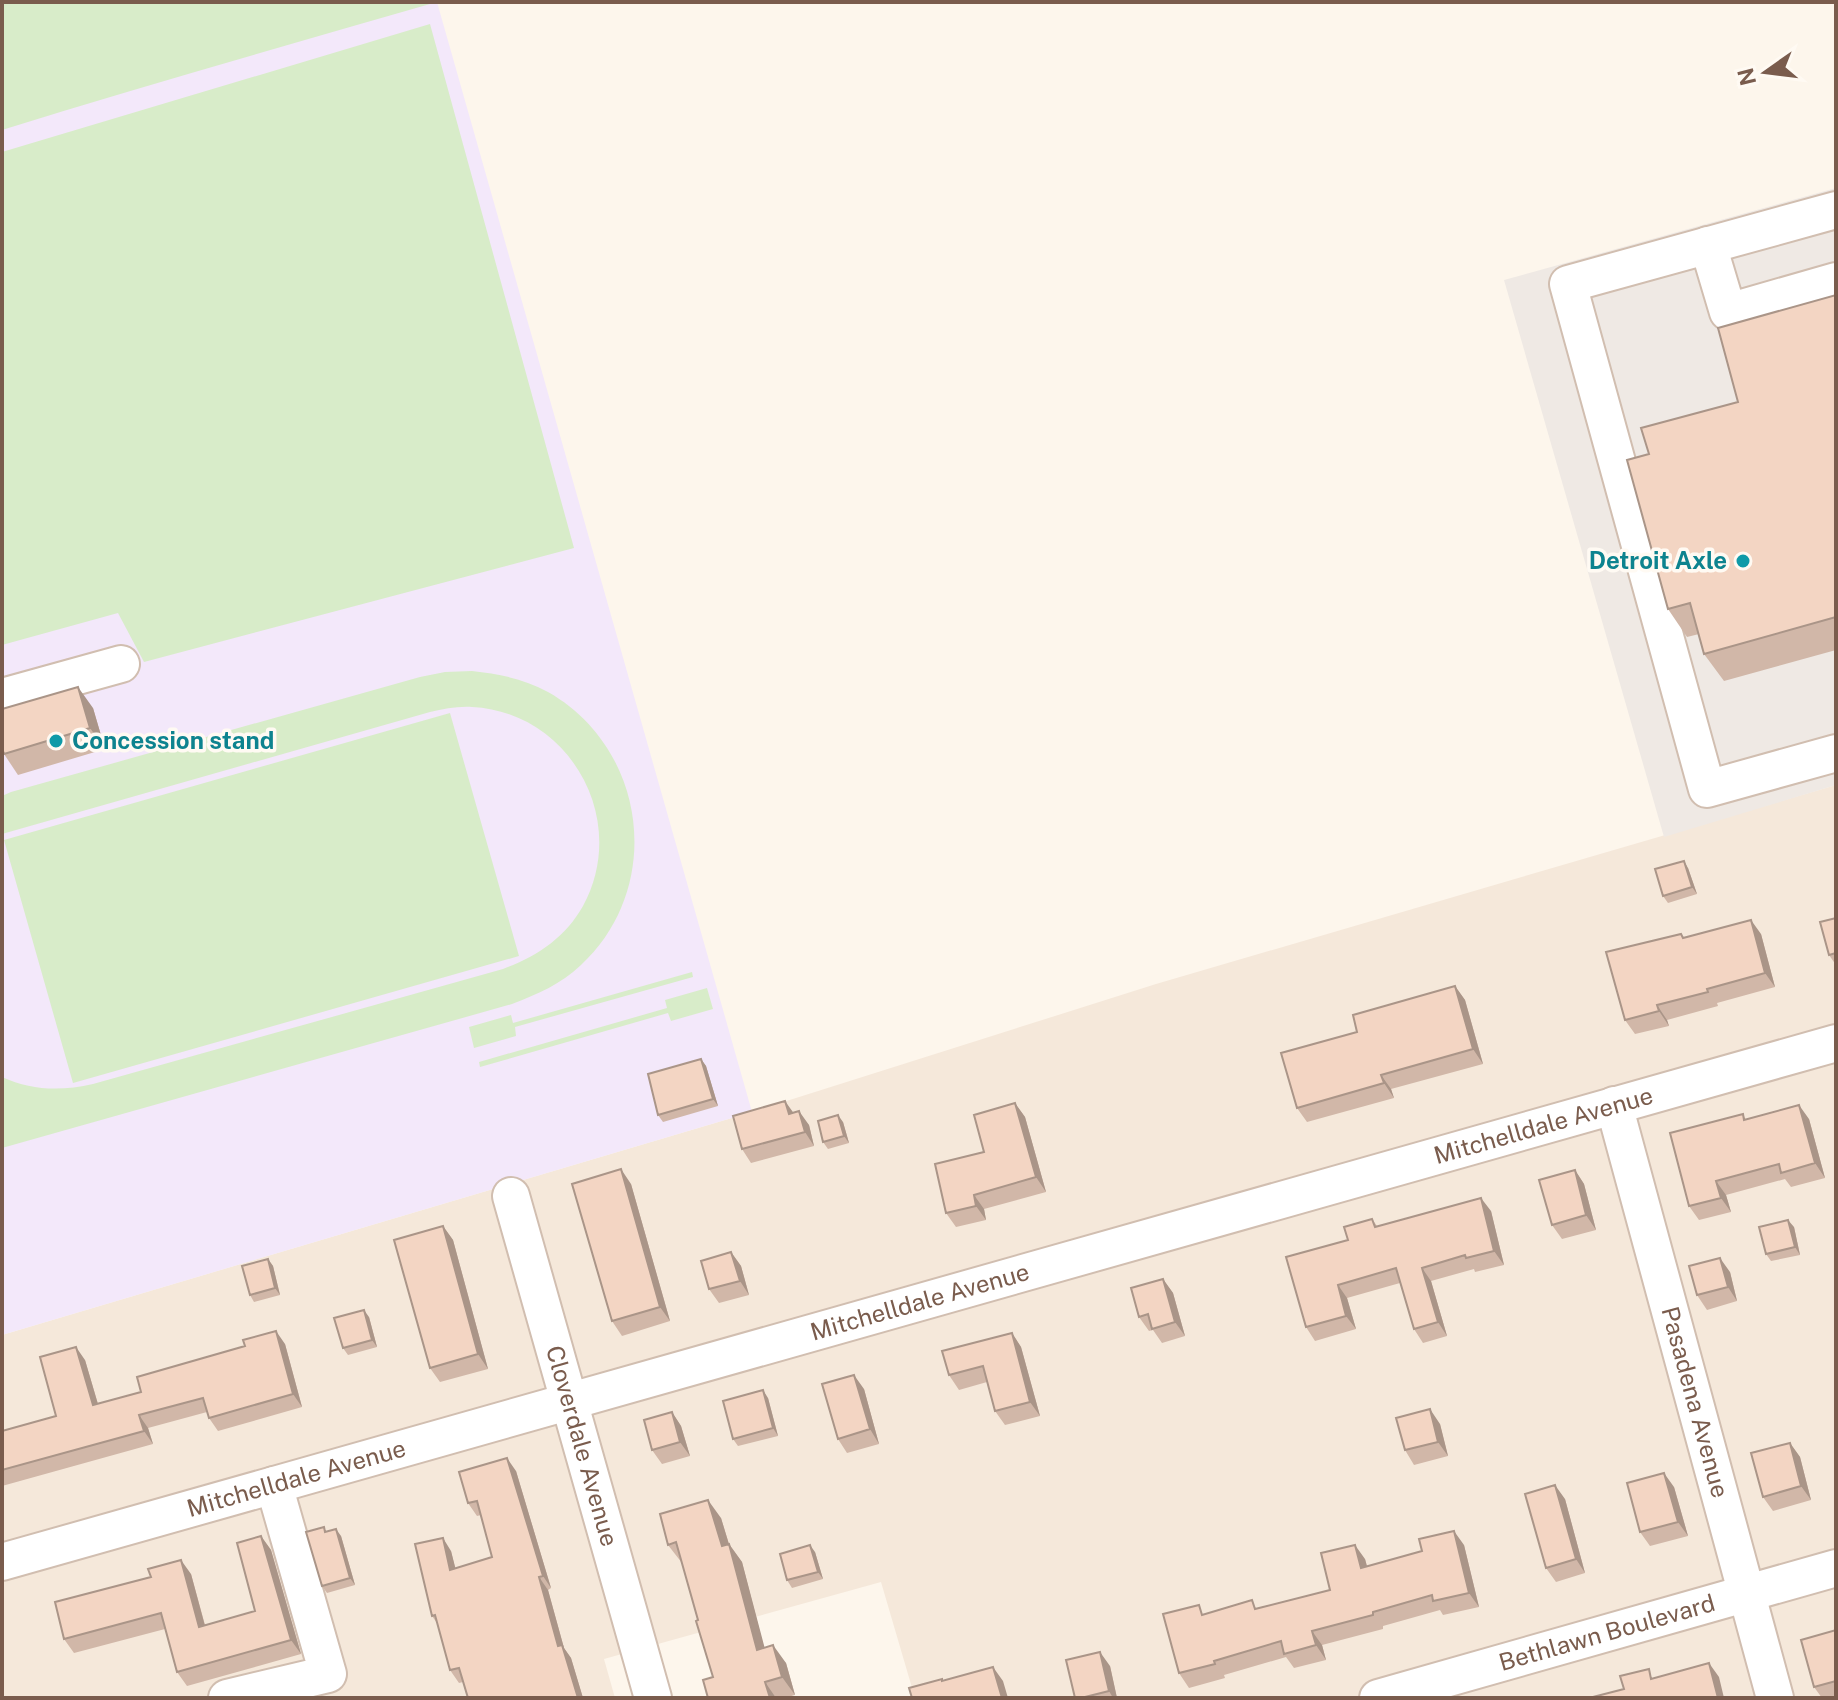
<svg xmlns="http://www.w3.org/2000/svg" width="1838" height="1700" font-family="'Public Sans',sans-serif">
<rect width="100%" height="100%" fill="#fdf6ec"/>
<path fill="#f5e8da" d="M1836,785V1698H915L881,1582L604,1659L615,1698H2V1335L752,1112L1156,984Z"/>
<path fill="#efe9e4" d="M1836,188V785L1664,837L1504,280Z"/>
<path fill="#f3e8fa" d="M2,2H437L752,1112L2,1335Z"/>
<path fill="#d8ecc9" d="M2,2H437C292,44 146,85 2,130Z
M430,24L574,548L144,662L118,613L2,645V152Z
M472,671C499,674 525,679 548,692C647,748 665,887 581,965C561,984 538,994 512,1004L2,1148V1077C32,1091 62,1091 93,1084L503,969C536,957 565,938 583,906C630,820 570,712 472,707C458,706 444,709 430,712L2,834V796L11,792L420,677L445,672Z
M450,713L519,956L73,1083L4,840Z
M692,972L693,977L515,1027L516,1036L474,1048L469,1027L511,1015L513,1023Z
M707,988L713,1009L671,1021L668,1013L480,1067L479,1062L667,1008L665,1000Z"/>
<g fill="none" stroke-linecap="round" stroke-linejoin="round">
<defs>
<g id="minor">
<path d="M1836,210L1568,284L1707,789L1836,753"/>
<path d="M1708,245L1728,312L1836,281"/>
<path d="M2,697L121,664"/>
<path id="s1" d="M1614,1105L1775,1698"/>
<path id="s2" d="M511,1196L653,1698"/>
<path id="s3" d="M2,1562L1836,1043"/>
<path d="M227,1698L328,1674L274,1485"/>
<path id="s4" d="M1378,1698L1836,1568"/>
</g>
</defs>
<use href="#minor" stroke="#d1beb0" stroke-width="40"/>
<use href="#minor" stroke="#fff" stroke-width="36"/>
</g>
<path fill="#d1b7a8" d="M1836,295V650L1724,681L1704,654L1699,634L1687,637L1668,609L1649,454L1738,402Z
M93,708L105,749L18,775L4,754Z
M1688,868L1697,894L1668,903L1663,896Z
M1836,918V965L1829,955Z
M1761,934L1775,987L1717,1003L1718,1006L1667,1020L1669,1026L1635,1034L1625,1020L1684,938Z
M1455,986L1465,1000L1483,1064L1391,1089L1394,1098L1307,1122L1297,1108L1357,1032Z
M701,1059L706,1066L718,1106L663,1122L658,1115Z
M1015,1103L1025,1117L1046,1192L984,1209L986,1220L956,1227L946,1213Z
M793,1112L809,1125L814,1146L751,1163L742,1149Z
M1743,1114L1746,1120L1809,1119L1825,1178L1791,1187L1785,1179L1726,1195L1731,1212L1699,1220L1689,1206Z
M843,1122L849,1143L828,1149L823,1142Z
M1575,1170L1584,1184L1596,1230L1562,1239L1552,1225Z
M631,1184L670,1321L622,1336L612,1321Z
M1491,1211L1504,1265L1475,1272L1474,1269L1431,1281L1447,1336L1423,1343L1414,1329L1400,1283L1347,1298L1356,1329L1315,1341L1306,1327L1348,1240L1372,1219L1377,1226Z
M443,1226L453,1240L488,1369L440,1382L430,1368Z
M1794,1227L1800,1255L1771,1261L1766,1254Z
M731,1252L741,1266L749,1295L719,1303L709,1289Z
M268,1259L273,1266L280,1295L254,1302L250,1295Z
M1730,1272L1737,1301L1707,1310L1697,1295Z
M1163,1279L1173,1293L1185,1336L1162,1343L1153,1330L1149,1331L1139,1317Z
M369,1317L377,1347L348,1355L343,1348Z
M1012,1333L1021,1347L1040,1416L1005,1425L995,1411L987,1382L959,1390L949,1375Z
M285,1344L302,1407L218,1431L209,1418L207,1412L148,1428L153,1444L2,1486V1431L56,1416L85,1360L98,1404L141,1392Z
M864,1389L879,1444L847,1453L838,1439Z
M768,1398L778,1436L738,1446L733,1439Z
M672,1412L681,1426L690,1456L662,1464L652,1450Z
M1440,1424L1448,1456L1414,1465L1405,1450Z
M1790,1443L1800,1457L1811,1500L1773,1511L1763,1497Z
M516,1471L551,1588L548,1590L564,1648L571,1658L583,1698H468L463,1682L459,1683L450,1670L437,1623L432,1616L451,1551L455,1568L492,1557L481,1515L477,1516L468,1503Z
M1674,1487L1688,1536L1650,1546L1640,1532Z
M1565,1499L1585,1573L1556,1582L1546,1568Z
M721,1518L729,1544L742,1562L764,1648L786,1663L795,1695L784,1698H708L713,1677L682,1563L668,1545Z
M327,1532L341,1536L355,1585L327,1593L322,1586Z
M261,1536L271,1550L301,1654L187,1686L177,1672L165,1629L74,1653L64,1639L191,1574L205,1625L255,1611Z
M1464,1545L1479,1607L1443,1615L1440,1610L1383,1626V1629L1322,1645L1326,1660L1294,1668L1286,1657L1224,1675L1225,1678L1189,1688L1179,1673L1206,1614L1258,1608L1330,1590L1365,1559L1367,1566Z
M815,1552L823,1579L792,1588L787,1580Z
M1836,1630V1698H1822L1814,1687Z
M1110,1666L1117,1698H1075Z"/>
<path fill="#aa9588" d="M78,687L93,708L105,749L90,728Z
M1684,861L1688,868L1697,894L1692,887Z
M1751,920L1761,934L1775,987L1765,973Z
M1455,986L1465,1000L1483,1064L1473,1049Z
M1657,1005L1667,1020L1669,1026L1659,1011Z
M701,1059L706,1066L718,1106L713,1099Z
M1381,1075L1391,1089L1394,1098L1384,1083Z
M785,1101L795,1115L789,1114Z
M1015,1103L1025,1117L1046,1192L1036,1177Z
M1799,1105L1809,1119L1825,1178L1815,1163Z
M799,1111L809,1125L814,1146L805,1132Z
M838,1115L843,1122L849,1143L844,1136Z
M621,1169L631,1184L670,1321L660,1307Z
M1575,1170L1584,1184L1596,1230L1586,1215Z
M1716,1181L1726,1195L1731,1212L1721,1198Z
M974,1195L984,1209L986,1220L976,1206Z
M1481,1198L1491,1211L1504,1265L1494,1251Z
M1788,1220L1794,1227L1800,1255L1795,1247Z
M443,1226L453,1240L488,1369L478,1354Z
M731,1252L741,1266L749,1295L740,1281Z
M1720,1258L1730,1272L1737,1301L1728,1287Z
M268,1259L273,1266L280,1295L275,1288Z
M1422,1268L1431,1281L1447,1336L1438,1322Z
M1163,1279L1173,1293L1185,1336L1175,1322Z
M1338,1285L1347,1298L1356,1329L1346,1316Z
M364,1310L369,1317L377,1347L372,1340Z
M276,1331L285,1344L302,1407L293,1394Z
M1012,1333L1021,1347L1040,1416L1030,1402Z
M76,1347L85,1360L102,1418L93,1405Z
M854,1375L864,1389L879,1444L870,1429Z
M763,1390L768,1398L778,1436L773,1428Z
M1430,1409L1440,1424L1448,1456L1438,1442Z
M672,1412L681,1426L690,1456L680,1442Z
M139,1415L148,1428L153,1444L144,1431Z
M1790,1443L1800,1457L1811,1500L1801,1486Z
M507,1458L516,1471L551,1588L543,1576Z
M1664,1473L1674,1487L1688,1536L1678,1522Z
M1555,1485L1565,1499L1585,1573L1576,1559Z
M708,1500L721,1518L731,1551L729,1544L742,1562L770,1668L757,1650L722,1546Z
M336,1529L341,1536L355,1585L350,1578Z
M1454,1531L1464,1545L1479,1607L1469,1593Z
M261,1536L271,1550L301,1654L291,1640Z
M443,1538L451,1551L459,1582L450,1570Z
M810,1545L815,1552L823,1579L818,1572Z
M1355,1545L1365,1559L1371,1582L1361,1568Z
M181,1560L191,1574L209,1641L199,1627Z
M539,1577L548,1590L564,1648L571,1658L583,1698H578L558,1646Z
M1312,1631L1322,1645L1326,1660L1316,1645Z
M773,1645L786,1663L795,1695L782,1677Z
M1100,1652L1110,1666L1117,1698H1113L1109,1691Z
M1709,1663L1719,1677L1724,1698H1718Z
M993,1667L1003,1681L1008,1698H1002Z
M765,1682L776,1698H770Z"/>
<path fill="#f3d5c3" stroke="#aa9588" stroke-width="2" d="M1836,295V617L1704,654L1690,603L1668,609L1627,460L1649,454L1641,428L1738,402L1718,328Z
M78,687L90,728L4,754L2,748V709Z
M1684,861L1692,887L1663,896L1655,869Z
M1836,918V953L1829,955L1820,922Z
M1751,920L1765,973L1707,989L1708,992L1657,1005L1659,1011L1625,1020L1606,952L1681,934L1683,938Z
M1455,986L1473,1049L1381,1075L1384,1083L1297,1108L1281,1053L1357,1032L1353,1015Z
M701,1059L713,1099L658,1115L648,1074Z
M785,1101L789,1114L799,1111L805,1132L742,1149L733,1116Z
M1015,1103L1036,1177L974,1195L976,1206L946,1213L935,1164L984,1152L974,1115Z
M1799,1105L1815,1163L1781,1173L1779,1164L1716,1181L1721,1198L1689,1206L1670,1133L1743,1114L1744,1120Z
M838,1115L844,1136L823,1142L818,1121Z
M621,1169L660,1307L612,1321L572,1184Z
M1575,1170L1586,1215L1552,1225L1539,1180Z
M1481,1198L1494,1251L1466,1258L1465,1255L1422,1268L1438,1322L1414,1329L1396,1268L1338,1285L1346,1316L1306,1327L1286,1257L1348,1240L1344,1227L1372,1219L1375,1227Z
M1788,1220L1795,1247L1766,1254L1759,1227Z
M443,1226L478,1354L430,1368L394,1240Z
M731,1252L740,1281L709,1289L701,1261Z
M1720,1258L1728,1287L1697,1295L1689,1266Z
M268,1259L275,1288L250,1295L242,1266Z
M1163,1279L1175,1322L1152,1329L1148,1314L1139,1317L1131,1288Z
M364,1310L372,1340L343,1348L334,1318Z
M276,1331L293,1394L209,1418L203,1398L139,1415L144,1431L2,1470V1431L56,1416L40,1357L76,1347L93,1405L141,1392L137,1377L245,1346L243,1340Z
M1012,1333L1030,1402L995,1411L983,1366L949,1375L942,1351Z
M854,1375L870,1429L838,1439L822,1384Z
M763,1390L773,1428L733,1439L723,1401Z
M1430,1409L1438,1442L1405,1450L1396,1418Z
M672,1412L680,1442L652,1450L644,1420Z
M1790,1443L1801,1486L1763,1497L1751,1453Z
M507,1458L543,1576L539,1577L558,1646L562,1645L578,1698H468L459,1668L450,1670L435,1615L432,1616L415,1544L443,1538L450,1570L492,1557L477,1501L468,1503L459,1472Z
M1664,1473L1678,1522L1640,1532L1627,1483Z
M1555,1485L1576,1559L1546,1568L1525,1494Z
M708,1500L722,1546L729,1544L757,1650L773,1645L782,1677L765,1682L770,1698H708L703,1680L713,1677L696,1621L698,1620L676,1542L668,1545L660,1514Z
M324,1527L325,1532L336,1529L350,1578L322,1586L306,1532Z
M1454,1531L1469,1593L1433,1601L1432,1595L1373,1612V1615L1312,1631L1316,1645L1284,1654L1281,1641L1214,1661L1215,1664L1179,1673L1163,1614L1199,1605L1202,1615L1252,1600L1255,1609L1330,1590L1321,1553L1355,1545L1361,1568L1422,1551L1419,1539Z
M261,1536L291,1640L177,1672L161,1613L64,1639L55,1602L151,1577L148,1569L181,1560L199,1627L255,1611L237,1543Z
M810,1545L818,1572L787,1580L780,1554Z
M1836,1630V1681L1814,1687L1801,1640Z
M1100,1652L1109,1691L1081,1698H1075L1066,1660Z
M1709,1663L1718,1698H1589L1624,1689L1620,1676L1649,1669L1651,1679Z
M993,1667L1002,1698H912L909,1688L942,1679V1681Z"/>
<g fill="#0f9aa8" stroke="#fffaf3" stroke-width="3">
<circle cx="1743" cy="561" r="8"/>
<circle cx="56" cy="741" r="8"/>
</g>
<g text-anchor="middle" stroke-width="7" stroke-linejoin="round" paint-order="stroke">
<g font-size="24" font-weight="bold" fill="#0d838f" stroke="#fffaf3" text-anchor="end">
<text x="1727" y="569">Detroit Axle</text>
<text x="72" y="749" text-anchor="start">Concession stand</text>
</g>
<g font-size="24" fill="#7a5c4d" stroke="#fffaf3">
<text dy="8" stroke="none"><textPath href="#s3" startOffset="1602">Mitchelldale Avenue</textPath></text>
<text dy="8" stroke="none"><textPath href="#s3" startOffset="954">Mitchelldale Avenue</textPath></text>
<text dy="8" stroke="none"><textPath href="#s1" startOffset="308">Pasadena Avenue</textPath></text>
<text dy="8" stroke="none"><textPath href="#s2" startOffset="260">Cloverdale Avenue</textPath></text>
<text dy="8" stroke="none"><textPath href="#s3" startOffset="306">Mitchelldale Avenue</textPath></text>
<text dy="8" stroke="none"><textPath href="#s4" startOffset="238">Bethlawn Boulevard</textPath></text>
</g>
</g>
<rect width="1838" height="1700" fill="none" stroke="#7a5c4d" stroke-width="8"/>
<g transform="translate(1766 72) rotate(256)" stroke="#fffaf3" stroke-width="6" paint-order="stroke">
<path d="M0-6L14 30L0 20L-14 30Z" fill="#7a5c4d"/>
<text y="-12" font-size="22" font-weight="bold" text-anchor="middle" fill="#7a5c4d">N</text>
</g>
</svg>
